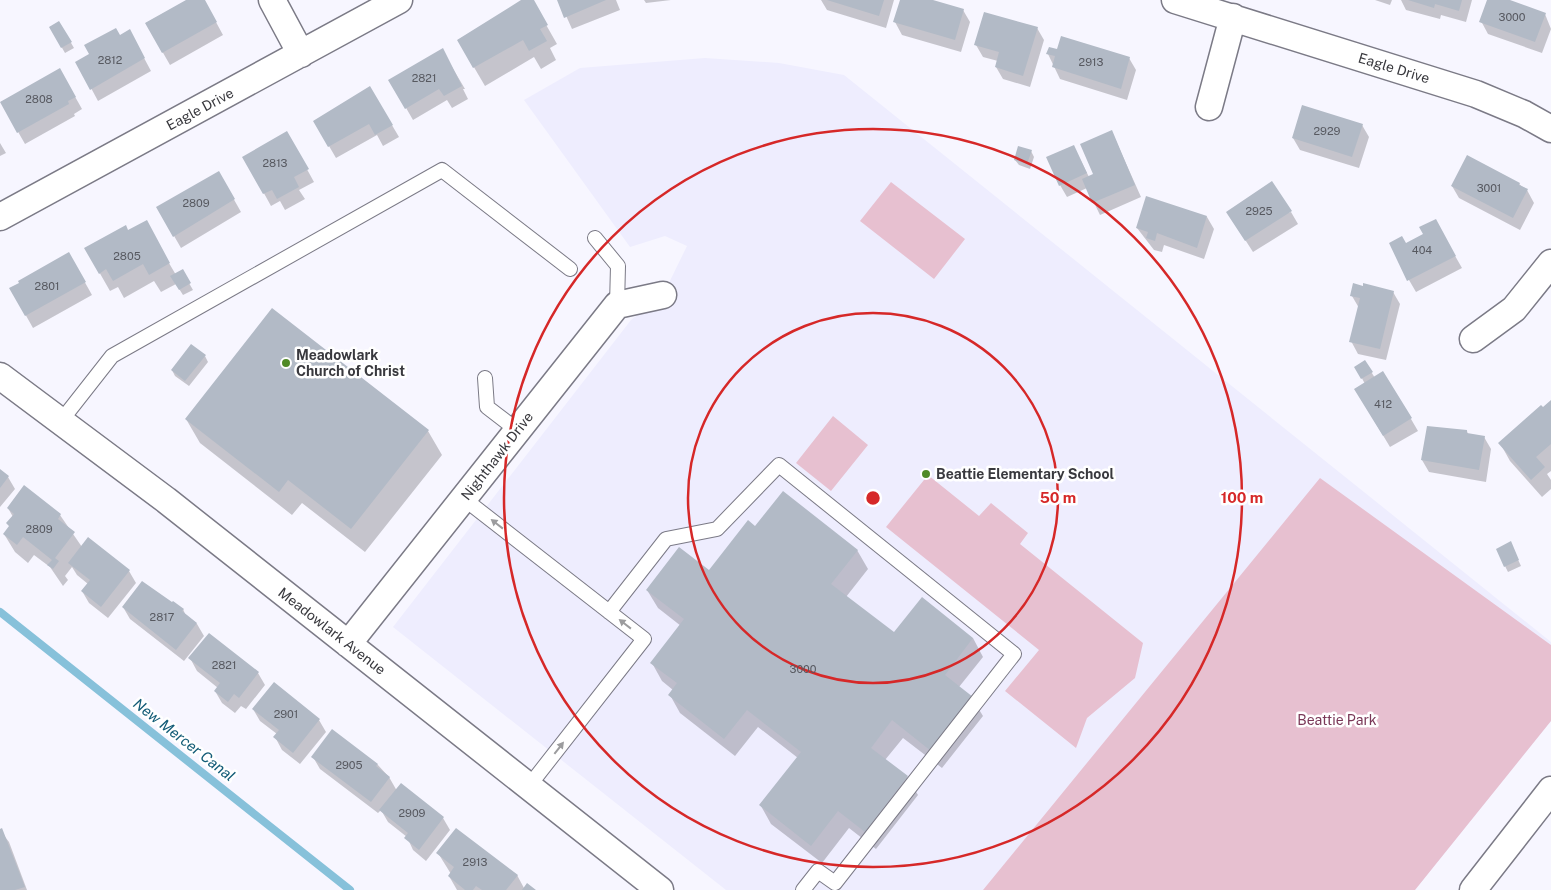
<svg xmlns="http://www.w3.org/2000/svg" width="1551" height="890" font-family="'Public Sans',sans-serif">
<rect width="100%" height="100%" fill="#f7f6ff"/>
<path fill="#eeedfe" d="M705,58L779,63L844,75L1551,642V721L1415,890H726L393,627L631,320L663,295L687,246L665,236L630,247L524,100L580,68Z"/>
<path fill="#e7c0d0" d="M891,182L965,239L934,279L860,221Z
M833,416L868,445L831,491L796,463Z
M928,475L979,516L991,503L1028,533L1020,544L1143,643L1135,678L1087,718L1076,748L1005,691L1039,650L886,527Z
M1320,478L1551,645V721L1415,890H983Z"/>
<path fill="#0003" d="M188,0H204L223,35L170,65L146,23Z
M524,0H532L557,44L550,48L556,60L541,69L534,57L485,86L458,40Z
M559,0H616L620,10L572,29Z
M644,0H671L646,3Z
M821,0H894L886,28L827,10Z
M901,0H929L963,10L970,22L961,52L902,35L895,22Z
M1375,0H1392L1390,5Z
M1401,0H1472L1466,22L1441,15L1440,19L1406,10Z
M1488,0H1506L1545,14L1551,29L1542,53L1488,34L1481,21Z
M59,22L74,48L65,53L50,27Z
M1037,28L1044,40L1030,87L1003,79L996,67L998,61L983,57L976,45Z
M120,36L136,43L151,71L98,101L77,62Z
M442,50L465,89H463L468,99L452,108L447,100L413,120L390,80Z
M1048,54L1129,58L1136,70L1127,100L1060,79Z
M60,70L82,109L74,114L75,116L25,144L1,102Z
M370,88L399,137L383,146L377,135L336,158L315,122Z
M1362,125L1369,137L1359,168L1300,150L1293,138Z
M1112,132L1141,197L1100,215L1087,188L1067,197L1060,185L1080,159L1089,177L1094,175Z
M287,133L314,182L299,190L305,199L285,210L280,201L271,206L244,157Z
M0,143L6,153L0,156Z
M1031,151L1034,157L1030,169L1019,165L1015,160Z
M219,173L241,212L181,248L158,208Z
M1519,184L1527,190L1534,203L1520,230L1459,198L1452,186Z
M1291,212L1298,224L1253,252L1235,224Z
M1207,217L1214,229L1204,259L1164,245L1162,252L1154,250L1137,228Z
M128,232L166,258L176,275L182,271L193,290L183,295L176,284L161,292L154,281L124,298L118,287L110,291L86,249Z
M1442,233L1462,268L1416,292L1409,280L1406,244Z
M69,254L92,295L33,328L11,289Z
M1393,292L1400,304L1386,360L1358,354L1351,341L1359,308L1352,296Z
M205,356L208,362L189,386L175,376L172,370Z
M1365,362L1375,378L1411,419L1418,431L1390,447L1363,402L1365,384L1356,367Z
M1551,401V471L1547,474L1551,480V489L1542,497L1510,461L1500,443Z
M186,419L428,431L442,455L365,552L302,503L292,515L200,443Z
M1467,431L1468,434L1484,437L1491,449L1486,482L1429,472L1422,460Z
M0,471L8,477L15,489L0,507Z
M25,487L60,515L82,547L88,539L129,571L136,583L108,618L89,603L82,591L88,584L77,575L72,567L65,576L68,580L63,586L50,567L34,555L28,563L15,552L4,534L10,527L8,524L13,517L8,508Z
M756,528L857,550L868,569L846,597L894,634L973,638L983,657L959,687L972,698L983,716L942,768L903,738L885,760L907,777L918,795L876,849L849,828L822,863L771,824L761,806L798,758L758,727L735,756L680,713L670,695L673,690L662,681L652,663L681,626L658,608L647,590L710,572Z
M1513,549L1521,566L1508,572L1505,566Z
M123,607L183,609L186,616L197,624L204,636L184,661L130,619Z
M209,634L258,673L265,685L246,709L241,706L235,713L222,703L215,691L218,688L197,671L190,658Z
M253,709L319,720L326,732L300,764L282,750L275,737L277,734L260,721Z
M313,757L377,764L389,777L397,791L443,818L450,830L426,861L413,850L407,837L388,822L381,810L378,813L320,769Z
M0,830L9,842L27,890H0Z
M438,853L517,875L524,888L534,890H457L449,876L451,874Z"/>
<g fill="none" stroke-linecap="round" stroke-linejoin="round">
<path stroke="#87c1da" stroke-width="8" d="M0,612L350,890"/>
</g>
<path fill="#b2bac6" d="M186,0H205L217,22L162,53L145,23Z
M521,0H534L548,25L540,29L547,41L529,51L523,40L473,68L457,40Z
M557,0H606L564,18Z
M827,0H884L879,16Z
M900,0H933L964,9L955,40L893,22Z
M1408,0H1462L1459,11L1435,4L1434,8Z
M1487,0H1510L1546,13L1535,42L1479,22Z
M984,12L1038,27L1023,76L995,67L999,52L974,45Z
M59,21L72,42L61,48L49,27Z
M116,28L120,35L130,29L145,58L90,90L75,62L89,54L84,45Z
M1061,36L1130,57L1121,89L1052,67L1055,56L1046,54L1049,47L1057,49Z
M443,48L462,86L444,96L439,89L405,109L388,80Z
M60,68L76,97L68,101L69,104L17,133L0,102Z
M370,86L393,125L375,135L369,124L328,147L313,121Z
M1302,105L1363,124L1352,157L1292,138Z
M1112,130L1135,185L1092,203L1082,179L1093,174L1080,144Z
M287,131L309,169L294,177L299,187L277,199L272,190L263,194L242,157Z
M1074,145L1087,173L1059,186L1046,157Z
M1018,146L1032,150L1027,164L1014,160Z
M1467,155L1520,183L1519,185L1528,189L1513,218L1451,186Z
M219,171L235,199L173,237L156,207Z
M1272,181L1292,211L1245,241L1226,212Z
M1146,196L1207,216L1197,248L1157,233L1155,241L1146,238L1148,232L1136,228Z
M1436,219L1456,256L1407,281L1389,243L1402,236L1406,243L1423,234L1419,227Z
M147,220L170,263L149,275L143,264L113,281L106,269L99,274L84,248L126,225L128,230Z
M69,252L86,282L25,316L9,288L19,283L18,281Z
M183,269L191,283L179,290L170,276Z
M1353,283L1363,286V283L1394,291L1380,349L1349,342L1360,298L1350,296Z
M272,308L429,430L351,529L288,480L279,492L185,419Z
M191,344L206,355L185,381L171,370Z
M1365,360L1373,372L1361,379L1354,367Z
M1383,371L1412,418L1383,436L1354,389Z
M1551,400V444L1536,457L1545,467L1531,480L1498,443L1541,405L1543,407Z
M1427,426L1467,430V433L1485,436L1479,470L1421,460Z
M0,469L9,476L0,488Z
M24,485L61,514L58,519L75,532L55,558L59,561L53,569L47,565L52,560L23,537L17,545L3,534L9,526L6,523L14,514L7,508Z
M783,491L858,550L831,584L894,632L922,597L973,638L945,675L973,697L931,751L892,720L871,748L908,776L865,832L838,811L811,846L759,805L801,752L747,710L724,739L668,695L677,683L650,663L684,619L646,590L679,547L709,570L748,520L755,526Z
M88,537L130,570L101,607L81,591L90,580L68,563Z
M1511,541L1519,560L1504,567L1496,549Z
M142,581L172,602L173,601L184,609L182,611L197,623L176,650L122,607Z
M209,633L259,672L239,698L234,694L228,702L214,691L220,683L188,658Z
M274,682L320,719L293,753L273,737L279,730L252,709Z
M332,729L378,764L376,766L390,777L371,802L311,757Z
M401,783L444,817L419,850L404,838L408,833L379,810Z
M2,828L25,887L15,890H0V829Z
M456,828L518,875L506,890H482L476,886L473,890H465L448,876L454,867L436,853Z
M527,883L536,890H522Z"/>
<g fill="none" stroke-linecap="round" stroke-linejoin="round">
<defs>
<path id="service" d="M595,238L618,266L617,305
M485,378L487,407L517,430
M61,421L112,356L442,170L570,269
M463,498L644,639L529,786
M609,612L666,539L717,529L779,465L1014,654L835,883L818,871L803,890"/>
<path id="minor" d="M272,0L301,54
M1175,0L1476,94L1524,114L1551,129
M1209,107L1233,17
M0,217L399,0
M1473,339L1514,309L1551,263
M0,376L166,500L660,890
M348,644L617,305L663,295
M1473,890L1551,790"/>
</defs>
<use href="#service" stroke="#7b7a86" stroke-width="16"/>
<use href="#minor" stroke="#7b7a86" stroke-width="29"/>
<use href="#service" stroke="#fff" stroke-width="14"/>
<use href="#minor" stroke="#fff" stroke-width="26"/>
</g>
<defs><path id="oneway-solid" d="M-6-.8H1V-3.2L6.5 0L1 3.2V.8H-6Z" transform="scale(1.25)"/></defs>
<g fill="#9c9c9e">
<use href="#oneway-solid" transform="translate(497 524) rotate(-142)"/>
<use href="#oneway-solid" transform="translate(625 624) rotate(-142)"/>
<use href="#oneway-solid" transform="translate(559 748) rotate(-52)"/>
</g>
<g fill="none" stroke="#d62828" stroke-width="2.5">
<circle cx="873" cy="498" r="185"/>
<circle cx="873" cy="498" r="369"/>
</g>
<g fill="#508a26" stroke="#fff" stroke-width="2">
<circle cx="286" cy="363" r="5"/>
<circle cx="926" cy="474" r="5"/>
</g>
<g text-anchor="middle" stroke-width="5" stroke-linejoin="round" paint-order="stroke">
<g font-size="11" fill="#575960">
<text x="1512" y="21">3000</text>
<text x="110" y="64">2812</text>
<text x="1091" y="66">2913</text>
<text x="424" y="82">2821</text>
<text x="39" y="103">2808</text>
<text x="1327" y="135">2929</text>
<text x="275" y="167">2813</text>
<text x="1489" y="192">3001</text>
<text x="196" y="207">2809</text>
<text x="1259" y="215">2925</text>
<text x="1422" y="254">404</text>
<text x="127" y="260">2805</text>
<text x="47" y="290">2801</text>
<text x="1383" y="408">412</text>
<text x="39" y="533">2809</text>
<text x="162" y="621">2817</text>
<text x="224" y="669">2821</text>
<text x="803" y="673">3000</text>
<text x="286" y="718">2901</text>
<text x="349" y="769">2905</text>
<text x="412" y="817">2909</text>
<text x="475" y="866">2913</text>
</g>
<g font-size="14" fill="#39393e" stroke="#fff">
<text transform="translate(1394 68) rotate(17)" y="5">Eagle Drive</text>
<text transform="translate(200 109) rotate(-28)" y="5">Eagle Drive</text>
<text transform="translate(497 456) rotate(-52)" y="5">Nighthawk Drive</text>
<text transform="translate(332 631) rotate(38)" y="5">Meadowlark Avenue</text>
</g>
<g font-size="14" font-weight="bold" fill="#39393e" stroke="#fff" text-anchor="start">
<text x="296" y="360">Meadowlark<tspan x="296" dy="16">Church of Christ</tspan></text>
<text x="936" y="479">Beattie Elementary School</text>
</g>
<g font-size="14" fill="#7a3858" stroke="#fff">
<text x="1337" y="725">Beattie Park</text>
</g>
<g font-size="15" font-style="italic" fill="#135c77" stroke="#fff">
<text transform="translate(184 740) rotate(38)" y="5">New Mercer Canal</text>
</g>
</g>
<circle cx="873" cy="498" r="8" fill="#d62828" stroke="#fff" stroke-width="2.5"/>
<g font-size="15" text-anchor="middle" font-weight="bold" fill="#d62828" stroke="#fff" stroke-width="5" stroke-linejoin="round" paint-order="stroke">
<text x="1058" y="503">50 m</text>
<text x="1242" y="503">100 m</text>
</g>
</svg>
